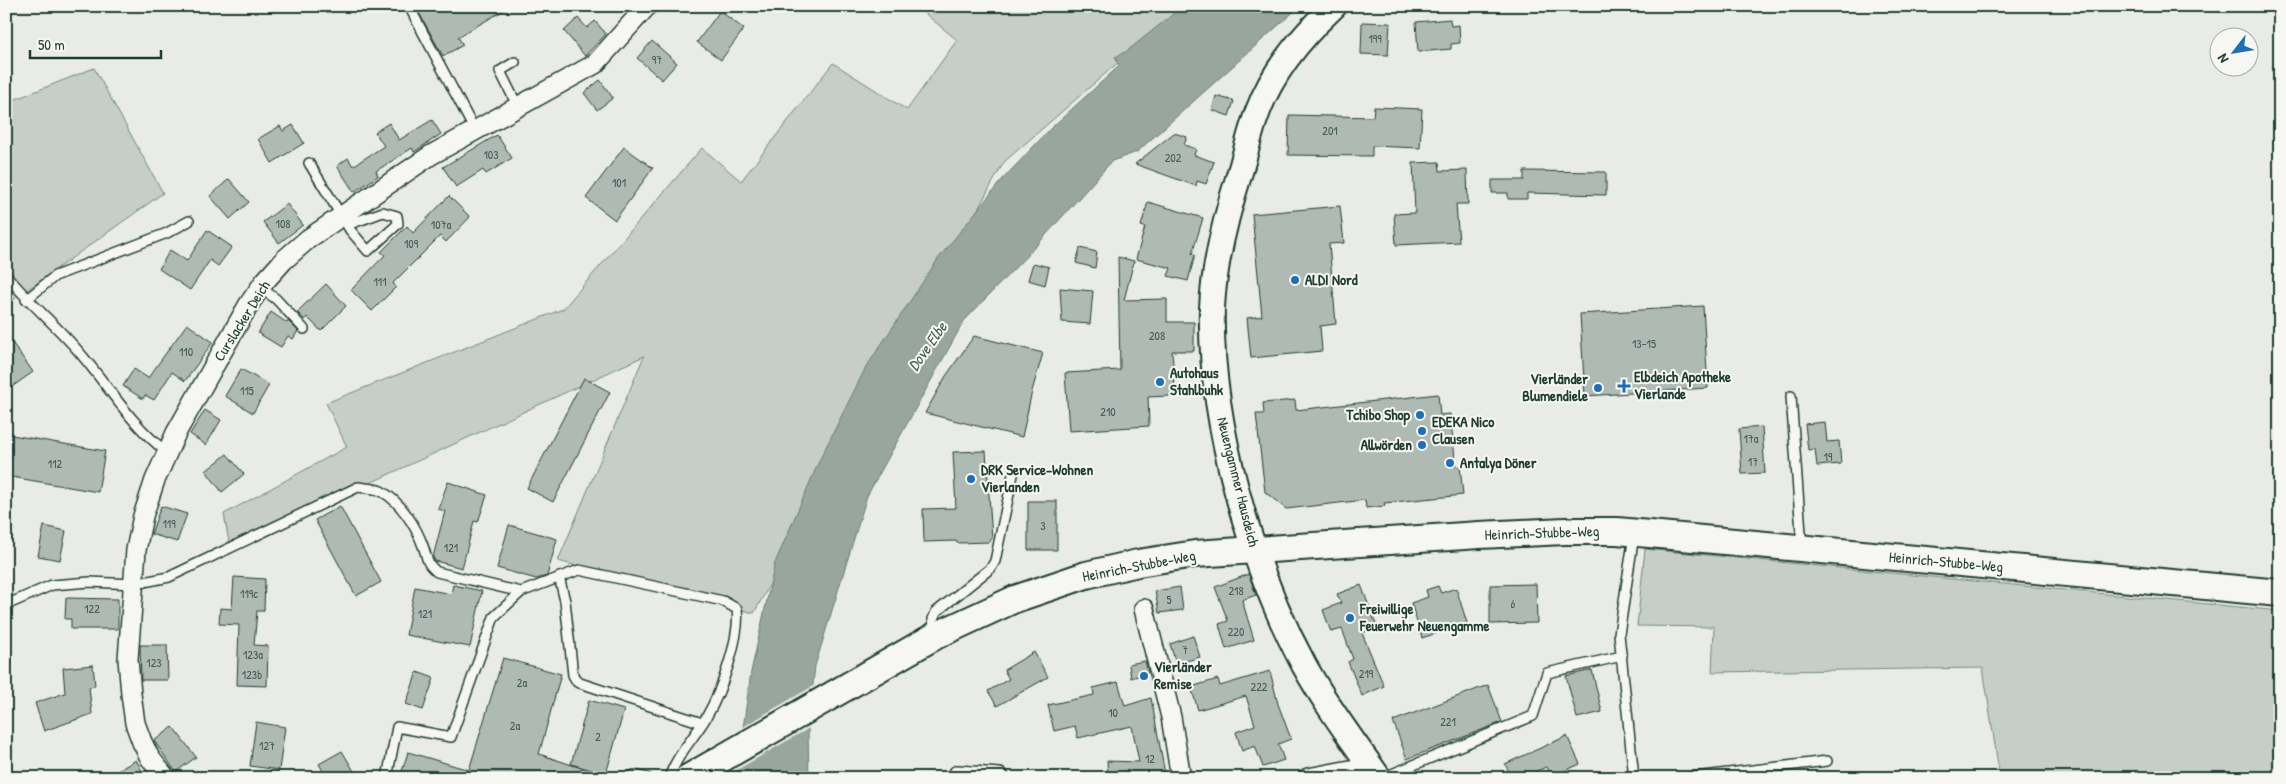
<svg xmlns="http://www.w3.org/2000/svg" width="2286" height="784" font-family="'Patrick Hand',sans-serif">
<rect width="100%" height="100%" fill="#e9ebe7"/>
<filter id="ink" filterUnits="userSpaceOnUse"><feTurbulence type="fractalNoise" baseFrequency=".02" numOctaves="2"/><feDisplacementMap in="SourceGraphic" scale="10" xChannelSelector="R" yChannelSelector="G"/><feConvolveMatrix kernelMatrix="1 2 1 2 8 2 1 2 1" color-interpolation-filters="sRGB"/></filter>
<g filter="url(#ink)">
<path fill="#c7cec9" stroke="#73867e" d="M916,6H1183L1004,162L754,613L558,561L644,356L230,548L224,514L347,447L326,403L563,309L702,148L741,181L833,63L907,110L957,40Z
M94,68L163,193L6,305V103Z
M1645,549L2280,611V778H2000L1983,668L1712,672L1714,627L1637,626Z"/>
<path fill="#99a6a0" stroke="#687c75" d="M1183,6H1300L1137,152L1112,161L1037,245L964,321L867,496L815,666L808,730L809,778H736L751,672L775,563L820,459L865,369L938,259L1000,182L1051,128L1119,66L1115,57L1127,51Z"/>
<path fill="#e9ebe7" d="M815,685L811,727L735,771L741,728Z"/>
<path fill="#b0bab5" stroke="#1f3d34" d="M431,6H511L458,37L463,45L443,56L419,13Z
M720,11L744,29L721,60L697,42Z
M578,18L587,28L595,21L606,34L585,56L564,31Z
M1450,19L1451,26L1459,25L1460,43L1451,44V49L1418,52L1416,22Z
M1362,22L1390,23L1388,55L1361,54Z
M652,41L677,63L662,80L637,58Z
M600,80L613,98L597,110L584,93Z
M1216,96L1234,101L1229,116L1212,110Z
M1374,107L1422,109L1420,148L1372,146V156L1288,155L1289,115L1373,117Z
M432,120L441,134L414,152L412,148L376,171L378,176L354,192L337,166L348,158L353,166L384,146L375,132L389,123L399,140Z
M293,125L304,143L272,163L258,139L280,126L283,131Z
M1174,133L1187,137L1184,145L1196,149L1194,155L1214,162L1206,184L1197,181L1196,186L1135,164Z
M497,135L512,158L486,174L483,170L456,187L443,167Z
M624,147L653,168L615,220L586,198Z
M1439,162L1440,171L1467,170L1468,204H1456L1459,242L1396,245L1394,214L1415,213L1413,163Z
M1524,171L1606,172V195L1527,193V199H1508V193H1492V180H1524Z
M229,179L249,202L230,219L210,196Z
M449,196L470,217L446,242L440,236L393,283L396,287L372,311L351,290L385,255L381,252L407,226L413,233Z
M1148,202L1203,218L1192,254L1195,255L1188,281L1168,276L1171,268L1136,259L1145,227L1141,226Z
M287,204L303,225L279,243L263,222Z
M1340,206L1344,243L1329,244L1336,324L1320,326L1322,351L1251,358L1247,318L1262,316L1252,214Z
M207,230L232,247L218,266L210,260L190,290L159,269L170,250L187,261Z
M1080,248L1097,252L1095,268L1076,263Z
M1118,257L1134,261L1124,300L1167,299V322H1194V351H1172L1175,390L1169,396L1148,397L1149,426L1069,431L1065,373L1120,370Z
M1033,263L1049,267L1045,285L1028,280Z
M326,284L346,306L321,331L307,317L305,320L297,312Z
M1060,288L1093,291L1090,324L1062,322Z
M1703,306L1708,388L1585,396L1580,314Z
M271,312L287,323L288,321L298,331L293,339L288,336L281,347L258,333Z
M187,324L213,342L185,381L172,372L154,400L145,395L143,399L123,386L134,369L148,378Z
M6,334L33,372L6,391Z
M974,336L1043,353L1032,391L1022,437L925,413L946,376Z
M241,369L269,385L253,413L225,396Z
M584,378L610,392L553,502L527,488Z
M1438,394L1440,415L1450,414L1456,467L1460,466L1463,495L1384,503L1385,506L1366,508L1365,500L1286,509L1265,492L1256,414H1264L1263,403L1295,400L1296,410Z
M205,410L221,420L206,445L190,434Z
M1825,422L1827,442L1839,441L1841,464L1817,466L1815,449L1808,450L1805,424Z
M1762,427L1765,473L1742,474L1739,429Z
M6,434L105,451L98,492L6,476Z
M986,451L992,539H990V542L957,543L956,541L924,542L923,509L956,508L953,452Z
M227,454L244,474L222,492L206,471Z
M448,482L487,495L478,522L474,521L462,568L435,561L433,557L445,511L438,509Z
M1028,501H1057V550H1028Z
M161,506L187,514L177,542L151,534Z
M340,506L381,582L356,596L315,520Z
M509,525L557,539L547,576L536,579L497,568Z
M44,526L66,531L60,560L38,556Z
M1249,574L1256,595L1242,600L1254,640L1226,649L1219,624L1228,621L1215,587Z
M234,577L265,579L264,611H257L254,645L268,646L267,686L237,685L239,625L219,624L220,608L232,609Z
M1536,584L1537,623L1490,624V585Z
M453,585L482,591L470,647L406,635L415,587L451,594Z
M1361,585L1377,627L1362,633L1384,686L1362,696L1348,662L1353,659L1342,629L1331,632L1323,610L1341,603L1337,594Z
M1438,586L1441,593L1456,588L1467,623L1422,638L1411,603L1428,597L1426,590Z
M1180,587L1183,610L1159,613L1155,591Z
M66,598L118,599V629H71V619H65Z
M1193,636L1200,657L1176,664L1170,644Z
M140,645H167L168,680H141Z
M1034,652L1048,677L997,706L988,691L1009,679L1004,670Z
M503,658L561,674L539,754L602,775L601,778H400L408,752L469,770Z
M1145,661L1148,673L1131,678L1129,664Z
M93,665L95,686L89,687L92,714L44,731L35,703L65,693L63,668Z
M1592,670L1602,712L1577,718L1566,676Z
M1270,671L1278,704L1291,739L1278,744L1284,760L1263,767L1255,746L1242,751L1236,732L1255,725L1246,696L1198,710L1191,687L1218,679L1220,686Z
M417,672L434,678L423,710L406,704Z
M1118,682L1125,706L1151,698L1165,774L1144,778L1108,777L1107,761L1139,762L1132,726L1078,738L1075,726L1054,731L1048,705L1094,695L1093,688Z
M1488,685L1502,722L1407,759L1393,721Z
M589,700L624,710L606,774L571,764Z
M256,722L285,727L279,770L250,766Z
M173,727L196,757L176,772L154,741Z
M1567,736L1580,764L1551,777L1546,767L1521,778H1512L1505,764Z
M342,751L358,778H327L319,764Z
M136,760L146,778H105Z"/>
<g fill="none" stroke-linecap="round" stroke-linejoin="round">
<defs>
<path id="service" d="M411,10L475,131
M515,62L500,71L518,107
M309,163L350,230L368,251L398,224L397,216L383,212L347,225
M6,275C27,300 51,321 73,345C105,380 129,424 167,452
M261,288L276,299L304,329
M26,300L55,276L167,233L189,221
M1791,396L1802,546
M1634,535L1619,634L1634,778
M559,577L565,601L573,675L577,682L702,723
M6,605L52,585L90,582L134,584L169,577L358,487C365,488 374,488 381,491C400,501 416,526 423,546C428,559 425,562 437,572L521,592
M935,633L933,619L936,612L991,568L995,561L1014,470
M387,778L397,727L451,737L494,617L521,592L579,570L723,601L737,609C741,636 721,692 707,716C695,737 677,754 669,778
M626,778L634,775L647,778
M1382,778L1533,716L1547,673L1622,656
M1687,778L1827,761"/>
<path id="minor" d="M1144,609L1171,717L1181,778
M958,775L999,778
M166,778L150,758L142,742L135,723L131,694L128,659L136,550L143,516L155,480L176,433L249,304L265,281L284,260L308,239L431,155L595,64L647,6
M1308,778L1371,766"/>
<path id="tertiary" d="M1334,6C1302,36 1273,70 1258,111C1250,131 1246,152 1240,172C1226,216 1214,262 1212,308C1209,421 1251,567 1304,665C1326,705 1353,741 1379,778"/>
<path id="secondary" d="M688,778L935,636L1015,599L1086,575L1138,563L1195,554L1479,535L1565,531H1617L2280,593"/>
</defs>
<use href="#service" stroke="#1f3d34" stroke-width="12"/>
<use href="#minor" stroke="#1f3d34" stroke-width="22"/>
<use href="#tertiary" stroke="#1f3d34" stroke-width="28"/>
<use href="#secondary" stroke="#1f3d34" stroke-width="30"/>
<use href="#service" stroke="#f6f6f2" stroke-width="9"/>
<use href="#minor" stroke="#f6f6f2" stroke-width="19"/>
<use href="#tertiary" stroke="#f6f6f2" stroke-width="24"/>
<use href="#secondary" stroke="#f6f6f2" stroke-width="26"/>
</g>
</g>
<g fill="#1f6fb2" stroke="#f6f6f2" stroke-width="2">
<circle cx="1295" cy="280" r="5"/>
<circle cx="1160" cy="382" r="5"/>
<path d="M1621.5 378.5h5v5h5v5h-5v5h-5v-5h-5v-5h5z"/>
<circle cx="1598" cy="388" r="5"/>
<circle cx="1420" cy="415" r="5"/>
<circle cx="1422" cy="431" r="5"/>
<circle cx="1422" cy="445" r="5"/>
<circle cx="1450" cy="463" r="5"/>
<circle cx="971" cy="479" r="5"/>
<circle cx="1350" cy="618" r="5"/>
<circle cx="1144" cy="676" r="5"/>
</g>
<g text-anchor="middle" stroke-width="4" stroke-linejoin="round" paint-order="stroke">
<g font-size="12" fill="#435c54">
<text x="1375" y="43">199</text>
<text x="657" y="64">97</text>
<text x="1330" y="135">201</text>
<text x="491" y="159">103</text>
<text x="1173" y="162">202</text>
<text x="619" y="187">101</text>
<text x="283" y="228">108</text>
<text x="441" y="229">107a</text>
<text x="411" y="248">109</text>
<text x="380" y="286">111</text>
<text x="1157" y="340">208</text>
<text x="1644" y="348">13-15</text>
<text x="186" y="356">110</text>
<text x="247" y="395">115</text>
<text x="1108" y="416">210</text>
<text x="1751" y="443">17a</text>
<text x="1828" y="461">19</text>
<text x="1753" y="466">17</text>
<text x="55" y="468">112</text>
<text x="169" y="528">119</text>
<text x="1043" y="530">3</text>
<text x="451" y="552">121</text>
<text x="1236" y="595">218</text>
<text x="249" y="598">119c</text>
<text x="1169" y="604">5</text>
<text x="1513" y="608">6</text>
<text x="92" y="613">122</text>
<text x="425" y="618">121</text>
<text x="1236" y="636">220</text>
<text x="1185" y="654">7</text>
<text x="253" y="659">123a</text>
<text x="154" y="667">123</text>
<text x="1366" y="678">219</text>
<text x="252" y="679">123b</text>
<text x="522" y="687">2a</text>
<text x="1259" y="691">222</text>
<text x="1113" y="717">10</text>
<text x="1448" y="726">221</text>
<text x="515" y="730">2a</text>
<text x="598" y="741">2</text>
<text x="267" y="750">127</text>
<text x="1150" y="763">12</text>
</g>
<g font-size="15" font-weight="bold" fill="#1f3d34" stroke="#f6f6f2" text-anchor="start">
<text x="1305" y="285">ALDI Nord</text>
<text x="1170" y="378">Autohaus<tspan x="1170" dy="17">Stahlbuhk</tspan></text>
<text x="1634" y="382">Elbdeich Apotheke<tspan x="1634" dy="17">Vierlande</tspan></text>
<text x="1588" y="384" text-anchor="end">Vierländer<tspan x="1588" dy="17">Blumendiele</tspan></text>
<text x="1410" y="420" text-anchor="end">Tchibo Shop</text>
<text x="1432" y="427">EDEKA Nico<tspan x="1432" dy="17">Clausen</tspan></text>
<text x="1412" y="450" text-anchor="end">Allwörden</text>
<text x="1460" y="468">Antalya Döner</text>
<text x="981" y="475">DRK Service-Wohnen<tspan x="981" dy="17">Vierlanden</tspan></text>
<text x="1360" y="614">Freiwillige<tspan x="1360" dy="17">Feuerwehr Neuengamme</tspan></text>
<text x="1154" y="672">Vierländer<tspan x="1154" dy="17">Remise</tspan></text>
</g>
<g font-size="15" fill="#1f3d34" stroke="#f6f6f2">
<text transform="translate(242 321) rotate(-58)" y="5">Curslacker Deich</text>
<text transform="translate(1238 482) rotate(76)" y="5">Neuengammer Hausdeich</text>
<text transform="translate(1542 533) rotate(-2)" y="5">Heinrich-Stubbe-Weg</text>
<text transform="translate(1946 562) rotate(5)" y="5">Heinrich-Stubbe-Weg</text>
<text transform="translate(1139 566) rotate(-11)" y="5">Heinrich-Stubbe-Weg</text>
</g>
<g font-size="16" font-style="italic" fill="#445c54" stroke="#f6f6f2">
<text transform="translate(927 346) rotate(-55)" y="6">Dove Elbe</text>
</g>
</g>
<rect width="2286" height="784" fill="none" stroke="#f6f6f2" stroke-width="25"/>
<rect x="12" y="12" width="2261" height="759" fill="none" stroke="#1f3d34" stroke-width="2" filter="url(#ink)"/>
<g transform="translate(2234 52) rotate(239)"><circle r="24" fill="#f6f6f2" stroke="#a0aca6"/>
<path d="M0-4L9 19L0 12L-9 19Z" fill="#1f6fb2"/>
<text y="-8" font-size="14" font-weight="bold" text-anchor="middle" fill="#1f3d34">N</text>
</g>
<path d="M30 50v8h131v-8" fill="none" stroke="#1f3d34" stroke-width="2.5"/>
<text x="38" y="50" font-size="15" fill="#1f3d34" stroke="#f6f6f2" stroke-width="4" paint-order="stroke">50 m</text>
</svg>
